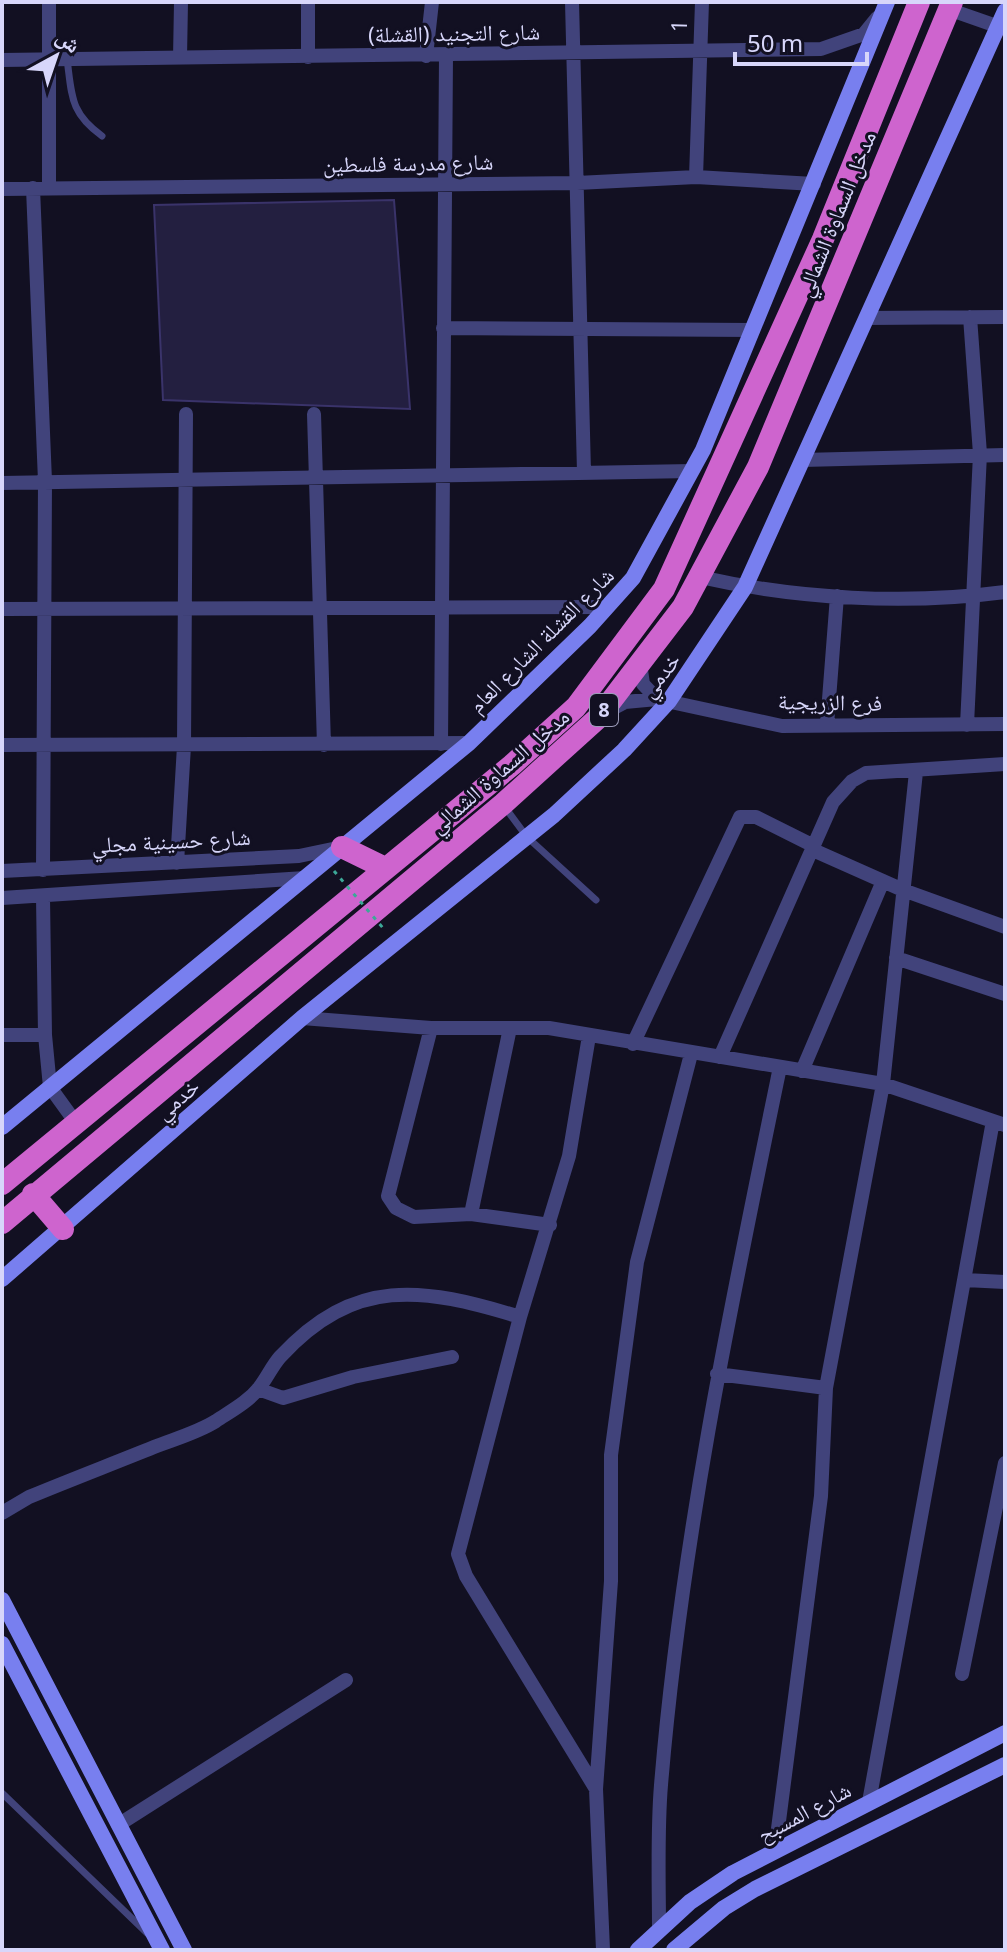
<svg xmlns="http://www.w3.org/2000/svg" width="1007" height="1952" font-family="'Noto Sans','Noto Naskh Arabic',sans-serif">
<rect width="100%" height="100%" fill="#121022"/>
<path fill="#231f40" stroke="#3a336a" stroke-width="2" d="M394,200L410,409L163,400L154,205Z"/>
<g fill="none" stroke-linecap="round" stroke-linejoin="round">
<path stroke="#41437b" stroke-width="7" d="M67,59C72,96 70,113 102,136
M504,806L527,837L596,900
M2,1793L147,1933"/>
<path stroke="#41437b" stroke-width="14" d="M49,2V188
M572,2L584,472
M948,9L1005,29
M426,56L432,2
M308,57V2
M180,58L181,2
M2,60L821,49L864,34L877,18
M696,177L702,2
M33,188L45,481L43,870
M2,189L577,183L696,177L814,184
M866,318L1005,317
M443,328L753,330
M314,414L324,745
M802,460L1005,455
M2,483L692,471
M700,577C797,599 906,605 1005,592
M2,609L607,607
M640,663L643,684L657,699
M608,711L625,702L657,699L782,726L1005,724
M827,725L837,596
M967,725L980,454L970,317
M441,744L446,56
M2,745L469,743
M813,850L903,890L1005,927
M177,863L184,746L186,414
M2,871L299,856L342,847
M43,897L45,1035L50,1087L76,1123
M2,898L305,878
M896,958L1005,994
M302,1018L431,1028H549L883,1084L1005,1125
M431,1028L388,1196L396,1208L414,1217L471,1214L550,1225
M2,1035H45
M589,1036L569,1156L520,1317L458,1554L466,1576L596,1789
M633,1044L740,817H756L814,846
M720,1057L833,802L852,781L866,773L1005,764
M802,1071L883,881
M471,1214L510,1028
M965,1280L1005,1282
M717,1374L826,1388
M258,1389L283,1398L353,1377L452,1357
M2,1513L29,1497C70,1480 112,1464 154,1447C174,1439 197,1433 216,1421C231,1411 248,1402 259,1388C267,1378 272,1366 280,1357C355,1276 422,1287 520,1317
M962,1674L1005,1463
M869,1802L993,1121
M118,1825L346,1680
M775,1852L821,1496L826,1388L883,1084L916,772
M659,1931C659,1882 657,1833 661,1785C681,1543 731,1304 780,1067
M603,1950L596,1789L611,1581V1455L637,1262L691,1054"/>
<path stroke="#787fef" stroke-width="16" d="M2,1127L469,743L590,626L633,578L703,450L887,2
M2,1279L302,1018L554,815L624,750L669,701L745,587L1005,11
M2,1600L184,1950
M2,1644L162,1950
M638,1950L690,1902L733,1873L1005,1733
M674,1950L724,1908L755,1889L1005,1765"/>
<path stroke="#ce64ce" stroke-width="22" d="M342,847L385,868
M2,1184L512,765L576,707L664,589L823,239L919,2
M33,1194L63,1229
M2,1223L503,804L598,718L683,607L758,467L952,2"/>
<path stroke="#3ca898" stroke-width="3" stroke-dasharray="4 6" stroke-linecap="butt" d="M334,871L383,928"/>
</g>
<g text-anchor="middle" stroke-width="6" stroke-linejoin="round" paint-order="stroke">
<rect fill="#121022" stroke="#9c9bb9" stroke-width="2" x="590" y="694" width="28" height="32" rx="6"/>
<g font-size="20" font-weight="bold" fill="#d7d6fa">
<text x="604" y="717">8</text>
</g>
<g font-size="22" fill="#d7d6fa" stroke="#121022">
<text transform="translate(679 26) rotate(-88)" y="8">1</text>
<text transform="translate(454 33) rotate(-1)" y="8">شارع التجنيد (القشلة)</text>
<text transform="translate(408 163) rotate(-1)" y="8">شارع مدرسة فلسطين</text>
<text transform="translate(836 214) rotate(-68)" y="8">مدخل السماوة الشمالي</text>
<text transform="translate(541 640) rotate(-45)" y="8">شارع القشلة الشارع العام</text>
<text transform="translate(660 675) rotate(-52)" y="8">خدمي</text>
<text transform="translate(830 702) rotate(1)" y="8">فرع الزريجية</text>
<text transform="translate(499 771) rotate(-41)" y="8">مدخل السماوة الشمالي</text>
<text transform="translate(171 841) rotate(-3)" y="8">شارع حسينية مجلي</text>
<text transform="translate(177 1099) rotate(-41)" y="8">خدمي</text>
<text transform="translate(804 1812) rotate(-28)" y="8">شارع المسبح</text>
</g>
</g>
<rect width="1007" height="1952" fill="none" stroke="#d7d6fa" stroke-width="8"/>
<g transform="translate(56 56) rotate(40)" stroke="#121022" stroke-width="6" paint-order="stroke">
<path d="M0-6L14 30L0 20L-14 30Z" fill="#d7d6fa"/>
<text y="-12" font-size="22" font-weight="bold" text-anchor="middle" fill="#d7d6fa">ش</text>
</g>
<path d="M735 52v12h132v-12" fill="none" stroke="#d7d6fa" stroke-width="4"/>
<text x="747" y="52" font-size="24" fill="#d7d6fa" stroke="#121022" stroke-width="6" paint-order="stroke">50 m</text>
</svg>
